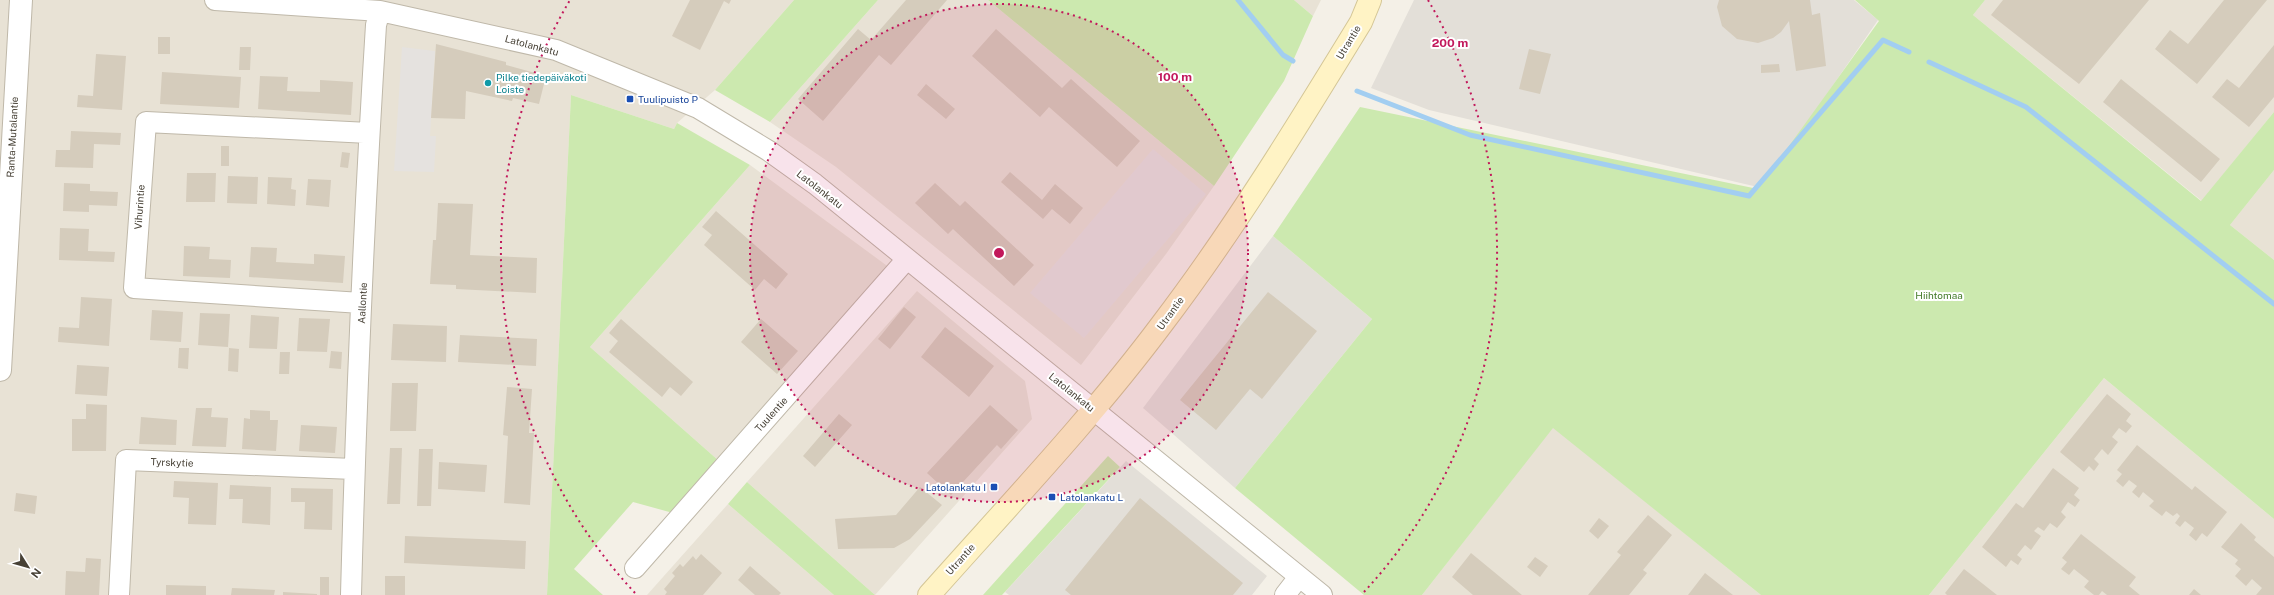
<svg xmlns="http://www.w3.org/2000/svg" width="2274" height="595" font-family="'Public Sans',sans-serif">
<rect width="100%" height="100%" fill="#f4f0e7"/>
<path fill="#e8e2d5" d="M0,0H794L715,90L677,123L674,129L571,95L547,595H0Z
M878,0H988L1214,186L1166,254L1081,365L836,167L770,122Z
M1294,0H1321L1313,16Z
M1985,0H2274V112L2202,201L1973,15Z
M750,165L890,268L719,461L590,347Z
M2274,170V260L2230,225Z
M917,291L1025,381L1032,419L875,595L747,482Z
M2104,378L2274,519V595H1929Z
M1553,427L1761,595H1422Z
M728,504L834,595H647Z"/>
<path fill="#e3dfd8" d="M1414,0H1854L1878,20L1762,188L1429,110L1371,88Z
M1273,236L1372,319L1235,488L1143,408Z
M1126,461L1267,576L1252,595H1009L1005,592Z"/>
<path fill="#cce9af" d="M794,0H878L770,122L715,90Z
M988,0H1294L1313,16L1284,81L1214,186Z
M1855,0H1985L1973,15L2201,201L2274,112V170L2230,225L2274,260V519L2104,378L1929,595H1761L1553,428L1422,595H1364L1235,488L1372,319L1273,236L1360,107L1758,189L1879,21Z
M571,95L674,129L677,123L750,165L590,347L719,461L673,513L633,502L574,569L603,595H547Z
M1108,456L1120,467L1002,595H983Z
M747,482L875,595H834L728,504Z"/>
<path fill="#e5e2df" d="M402,47L435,51L430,136H436L434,172L394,171Z
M1153,149L1206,194L1084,338L1030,293Z"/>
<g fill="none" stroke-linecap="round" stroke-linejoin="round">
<path stroke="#a2cef1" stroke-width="5" d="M1238,0L1283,55L1293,61
M1929,62L2026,107L2274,304
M1357,91L1470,135L1749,196L1883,40L1909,52"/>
</g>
<path fill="#d5ccbc" d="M690,0H731L729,4L724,1L700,50L672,36Z
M906,0H947L891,65L879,55L823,121L798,99L858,29L871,40Z
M1719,0H1810L1812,15L1820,13L1826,66L1796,71L1789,21L1781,32L1773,38L1758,43L1737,39L1722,26L1717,7Z
M2003,0H2149L2079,84L1991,15Z
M2224,0H2267L2197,84L2155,49L2170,30L2188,44Z
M996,29L1062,88L1071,79L1140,141L1117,167L1049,107L1040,117L972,56Z
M158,37H170V54H158Z
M436,44L506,62V65L546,76L539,104L513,98L512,101L466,91L465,119L431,118Z
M2274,45V97L2249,127L2212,97L2227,79L2239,88Z
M240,47H251L250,70H239Z
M1529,49L1551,54L1540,94L1519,89Z
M96,54L126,56L122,110L77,107L78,95L93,96Z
M1779,64L1780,72L1761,73V65Z
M162,72L241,77L239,108L160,104Z
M260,76L288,77L287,91L320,92V80L353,82L351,115L258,109Z
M2121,79L2220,159L2201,182L2103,102Z
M926,84L955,109L946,119L917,95Z
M71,131L121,133L120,145L94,144L93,168L55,167L56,150H70Z
M221,146H229V166H221Z
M342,152L350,153L348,168L340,167Z
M1010,172L1042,200L1055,184L1083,208L1070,224L1052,209L1043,219L1001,182Z
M187,173H216L215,202H186Z
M228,176L258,177L257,204L227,203Z
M268,177L292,178L291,189L296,190L295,206L267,204Z
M308,179L331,180L329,207L306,205Z
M64,183L90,184V191L118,192L117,206L89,205V212L63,211Z
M935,183L960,206L965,201L1034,265L1014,286L953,229L948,234L915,203Z
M438,203L473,204L470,255L537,258L536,293L456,289V285L430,284L433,240H436Z
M716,211L788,274L776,289L764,279L755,290L704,245L712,235L702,227Z
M60,228L89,229L88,251L115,252L114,262L59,260Z
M184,246L210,247L209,259L231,260L230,278L183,276Z
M251,247L277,248L276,262L314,264V254L345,256L343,283L249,277Z
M1268,292L1317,331L1262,399L1250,389L1216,430L1180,400Z
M81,297L112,299L109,346L58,342L59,327L79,328Z
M904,307L916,317L890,349L878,339Z
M152,310L183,312L181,342L150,340Z
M200,313L230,314L228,347L198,345Z
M251,315L279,317L277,349L249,348Z
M299,318L330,319L327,352L297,351Z
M621,319L693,382L681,396L670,387L662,397L609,352L618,341L609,333Z
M761,319L798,351L777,374L741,342Z
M393,324L447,326L446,362L391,360Z
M945,327L994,366L969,397L921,357Z
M460,335L537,339L536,366L458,362Z
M179,348H189L188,369L178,368Z
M229,348L239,349L238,372L228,371Z
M331,351L342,352L341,369L329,368Z
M280,352H290L289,374H279Z
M77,365L109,367L107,396L75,394Z
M392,383H418L416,431H390Z
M507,387L532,389L529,433H534L530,505L504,503L508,436L503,435Z
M2107,394L2131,414L2126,421L2132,426L2126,433L2119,428L2112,437L2118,442L2108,455L2102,449L2094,459L2099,464L2094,471L2089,466L2084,472L2060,452Z
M86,404L107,405L106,451H72V419H86Z
M990,405L1018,430L1001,449L997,445L951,495L927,473Z
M196,408H212L211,417L228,418L226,447L192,446Z
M250,410L270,411V420H278L276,451L242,449L244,418L250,419Z
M839,414L852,425L815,467L803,456Z
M141,417L177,420L176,445L139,444Z
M301,425L337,427L335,453L299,451Z
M2137,445L2192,490L2195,486L2227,512L2207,537L2202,533L2196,541L2189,535L2194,528L2185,521L2180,527L2175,523L2180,516L2177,513L2173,516L2166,511L2162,516L2149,506L2154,501L2143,492L2139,498L2132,492L2137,486L2129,480L2123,487L2116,481L2122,474L2117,470Z
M390,448H402L400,504H387Z
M419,449H433L431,506H417Z
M439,462L487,465L485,492L438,489Z
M2053,468L2079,488L2074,495L2080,500L2075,507L2068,502L2061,512L2066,517L2057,528L2050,523L2044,531L2038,527L2034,531L2041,536L2031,550L2025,545L2017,555L2022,559L2018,565L2011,560L2006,567L1982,547L2016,503L2023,508Z
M174,481L218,483L216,525L188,524L189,498L173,497Z
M230,485L271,487L270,525L242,523L243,499H229Z
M920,487L942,505L910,539L894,548L838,549L835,519L896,515Z
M291,488L333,489L332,530L304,529L305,502H291Z
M16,493L37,496L35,514L14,511Z
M1140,498L1243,583L1233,595H1071L1065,590Z
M1648,515L1672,535L1643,570L1647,573L1629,595H1588L1621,555L1617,552Z
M1599,518L1609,526L1598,539L1589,531Z
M2241,523L2256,537L2254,540L2274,557V595H2256L2262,588L2252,579L2246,586L2235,576L2241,569L2235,564L2238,560L2221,547Z
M2081,534L2136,577L2129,586L2140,595H2107L2102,591L2099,595H2094L2084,587L2089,581L2074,569L2069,575L2061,569L2067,562L2062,558Z
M405,536L526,541L525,569L404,563Z
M1471,553L1522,595H1473L1452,577Z
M701,554L722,573L703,595H665L667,592L664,589L675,576L672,573L680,564L683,567L693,556L696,560Z
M1535,557L1548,566L1540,577L1527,567Z
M86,558L101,559L99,595H65L66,571L85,572Z
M750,566L781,593L779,595H755L738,580Z
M1964,569L1997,595H1947L1945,593Z
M1705,573L1733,595H1688Z
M385,576H405V595H385Z
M320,577H329V595H320Z
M166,585L206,586V595H166Z
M232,588L275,590L274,595H231Z
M2194,589L2201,595H2189Z
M283,592L317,594V595H283Z"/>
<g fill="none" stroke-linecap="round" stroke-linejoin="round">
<defs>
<path id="minor" d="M215,0L380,11L556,50L698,108L769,151L815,184L1322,595
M361,303L134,288L146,122L369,133
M635,568L907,259
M119,595L126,460L354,469
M351,595C356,405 364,215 376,25L380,11
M1285,595L1299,577"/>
<path id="tertiary" d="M0,370L21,0"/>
<path id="secondary" d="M929,595C1008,506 1091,419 1162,324C1235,228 1298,125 1361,22L1370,0"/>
</defs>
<use href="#minor" stroke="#bfb8a9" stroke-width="22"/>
<use href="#tertiary" stroke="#bfb8a9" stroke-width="24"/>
<use href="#secondary" stroke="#d4c696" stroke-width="24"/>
<use href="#minor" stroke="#fff" stroke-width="20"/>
<use href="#tertiary" stroke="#fff" stroke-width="22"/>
<use href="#secondary" stroke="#fff3c5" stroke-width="22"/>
</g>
<circle cx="999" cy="253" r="249" fill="#c2185b" fill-opacity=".12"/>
<g fill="none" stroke="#c2185b" stroke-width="2" stroke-dasharray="2 4">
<circle cx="999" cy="253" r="249"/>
<path d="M635 593A498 498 0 0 1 570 0M1428 0A498 498 0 0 1 1363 593"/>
</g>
<circle fill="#0f9aa8" stroke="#fff" stroke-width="1.5" cx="488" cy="83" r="4"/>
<g fill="#1a4fb4" stroke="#fff" stroke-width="1.5">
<rect x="626" y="95" width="8" height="8" rx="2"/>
<rect x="990" y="483" width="8" height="8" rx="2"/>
<rect x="1048" y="493" width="8" height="8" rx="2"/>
</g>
<g text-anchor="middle" stroke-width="4" stroke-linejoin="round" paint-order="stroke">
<g font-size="10" fill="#474136" stroke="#fff">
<text transform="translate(1348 42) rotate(-59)" y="4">Utrantie</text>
<text transform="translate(532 45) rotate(15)" y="4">Latolankatu</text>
<text transform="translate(12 137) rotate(-87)" y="4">Ranta-Mutalantie</text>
<text transform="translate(820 189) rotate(38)" y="4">Latolankatu</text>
<text transform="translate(139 207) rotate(-86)" y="4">Vihurintie</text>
<text transform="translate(362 303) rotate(-87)" y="4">Aallontie</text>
<text transform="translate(1170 313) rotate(-54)" y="4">Utrantie</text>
<text transform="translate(1072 392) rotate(39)" y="4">Latolankatu</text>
<text transform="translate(771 414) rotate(-48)" y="4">Tuulentie</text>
<text transform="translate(172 462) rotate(2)" y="4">Tyrskytie</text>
<text transform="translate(960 559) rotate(-48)" y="4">Utrantie</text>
</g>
<g font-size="10" fill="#0d838f" stroke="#fff" text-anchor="start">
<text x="496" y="81">Pilke tiedepäiväkoti<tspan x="496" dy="12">Loiste</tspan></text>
</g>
<g font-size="10" fill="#164399" stroke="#fff" text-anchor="start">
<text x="638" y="103">Tuulipuisto P</text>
<text x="986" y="491" text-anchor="end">Latolankatu I</text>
<text x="1060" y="501">Latolankatu L</text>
</g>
<g font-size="10" fill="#437a28" stroke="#fff">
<text x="1939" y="299">Hiihtomaa</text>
</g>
</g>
<circle cx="999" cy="253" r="6" fill="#c2185b" stroke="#fff" stroke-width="2"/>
<g font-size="12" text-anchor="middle" font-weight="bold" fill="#c2185b" stroke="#fff" stroke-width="4" stroke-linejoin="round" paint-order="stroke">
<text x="1450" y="47">200 m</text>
<text x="1175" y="81">100 m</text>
</g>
<g transform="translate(28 567) rotate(127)" stroke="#ffffff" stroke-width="3" paint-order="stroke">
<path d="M0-3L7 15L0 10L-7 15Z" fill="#474136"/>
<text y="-6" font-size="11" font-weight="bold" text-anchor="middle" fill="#474136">N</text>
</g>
</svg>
